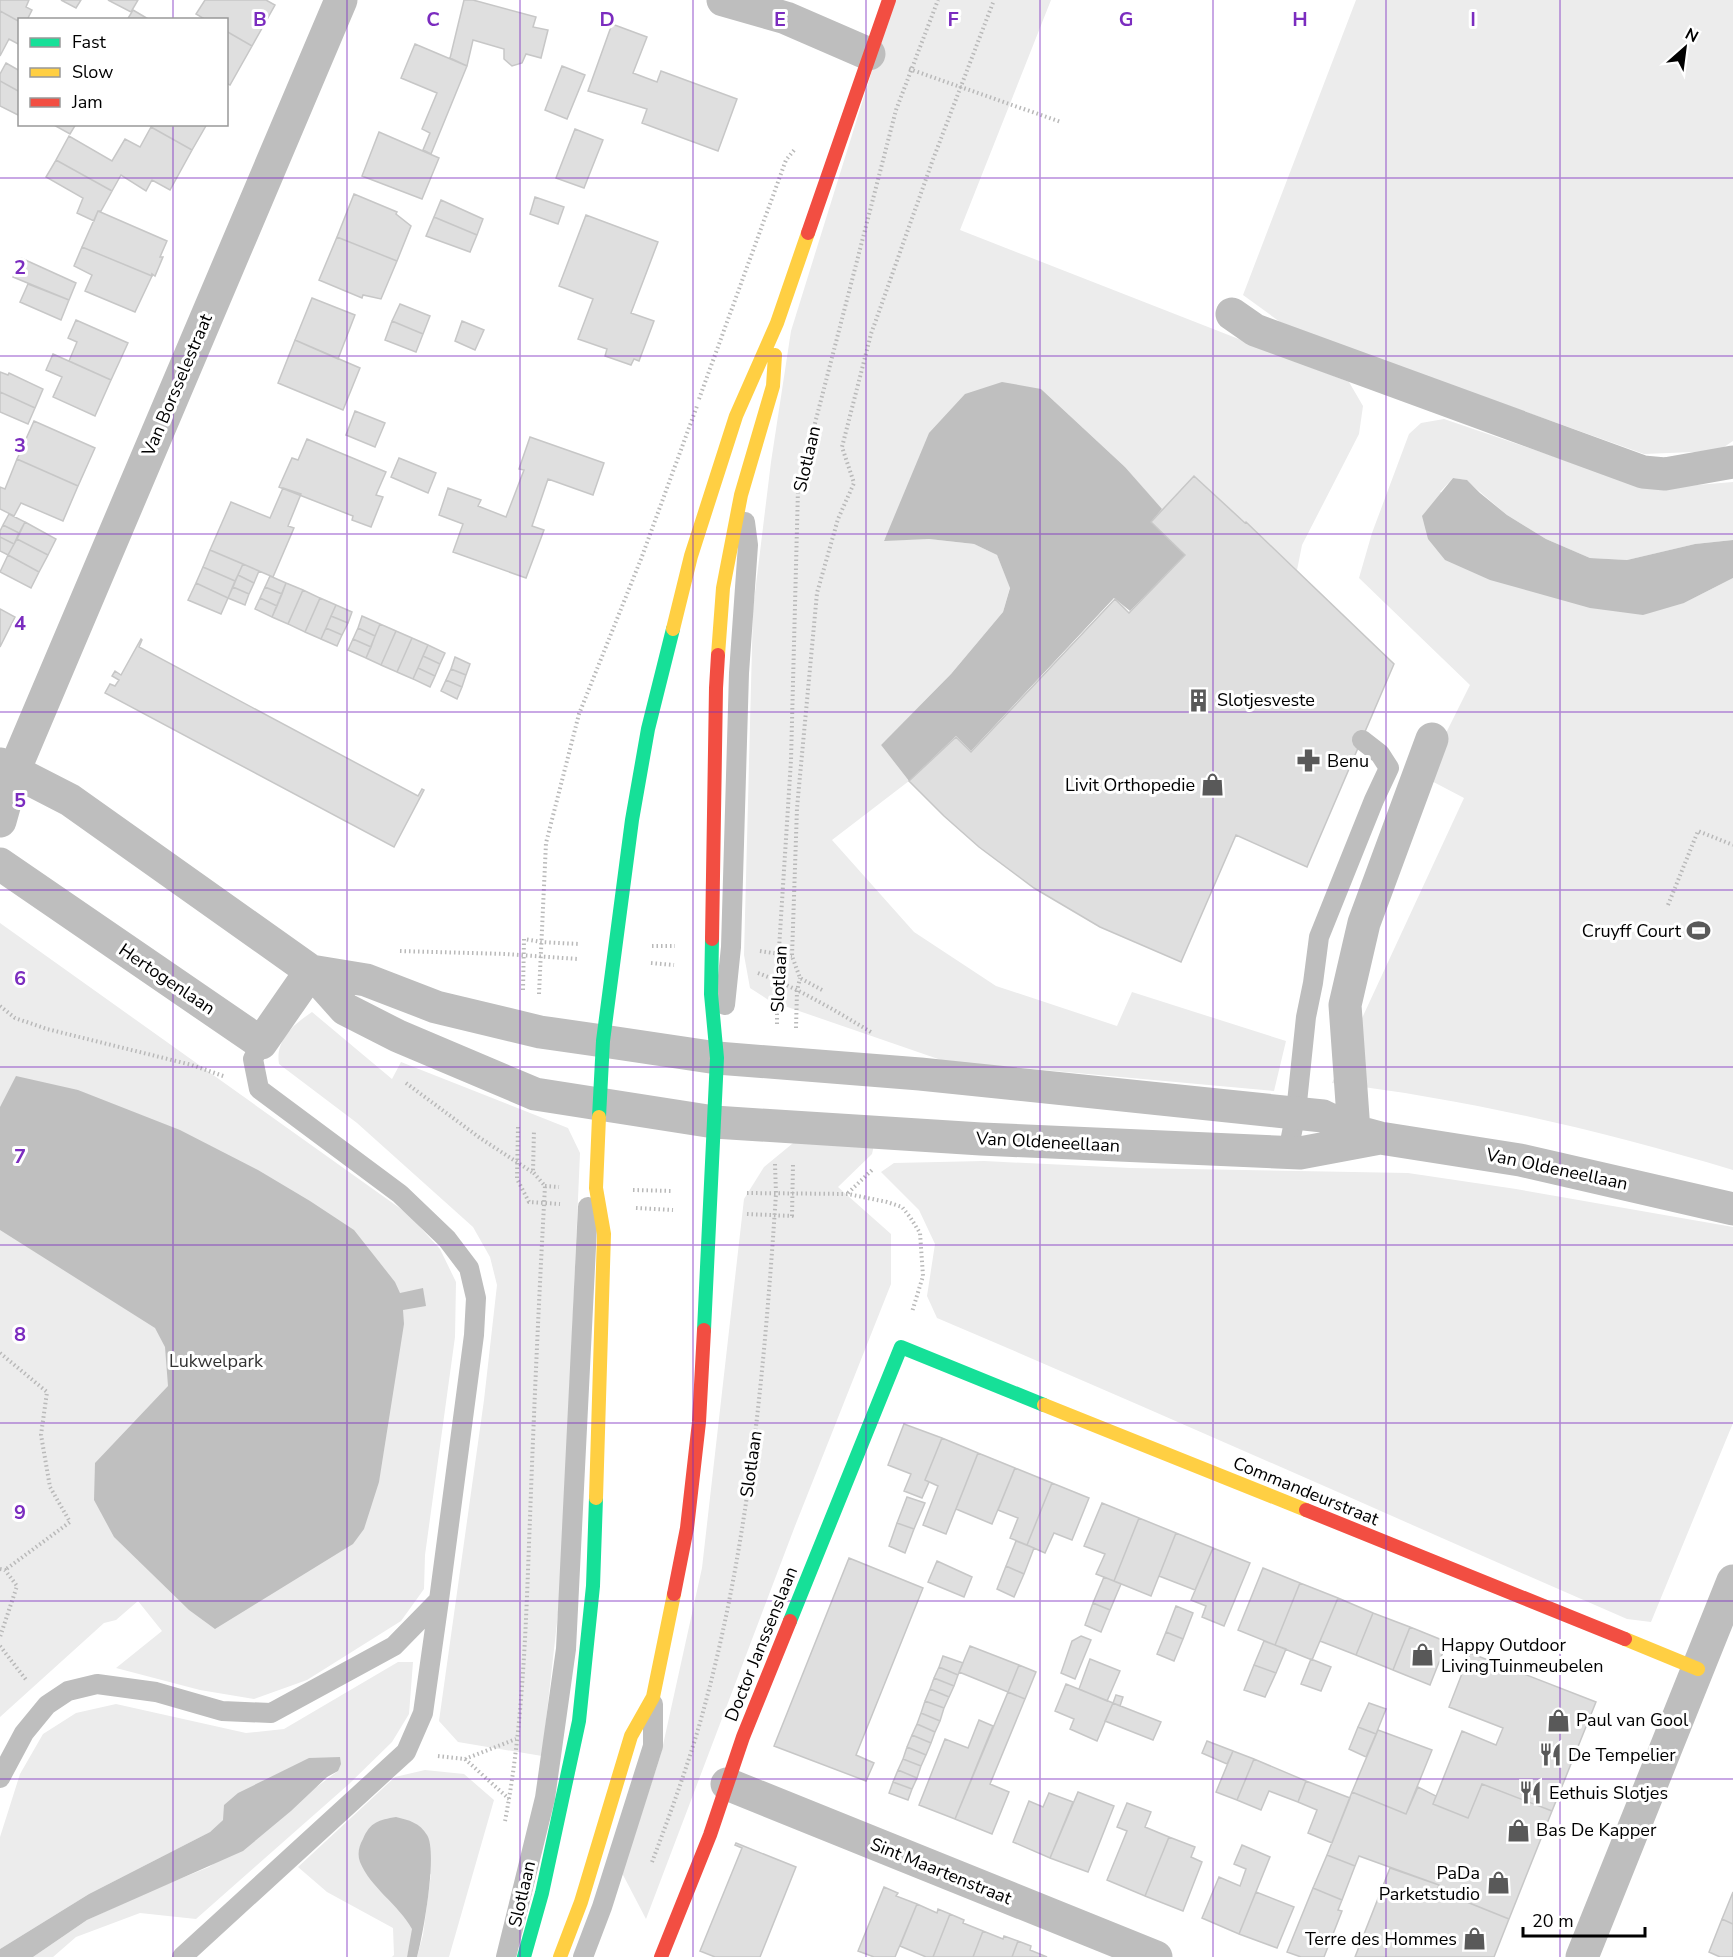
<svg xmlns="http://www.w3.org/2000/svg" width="1733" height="1957" font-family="'Nunito Sans',sans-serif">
<rect width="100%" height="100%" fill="#fff"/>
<path fill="#ececec" d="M894,0H1051L960,230L1349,382L1363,406L1359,434L1302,545L1297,570L1246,522L1245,523L1194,476L1162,510L1125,467L1041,389L884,540L929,539L974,544L997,555L1010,587L1003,612L951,674L881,745L909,781L832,840L914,932L996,986L1117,1026L1132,992L1286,1041L1274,1091L944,1061L770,1001L750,988L744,955L753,609L771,462L791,331Z
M1356,0H1733V441L1718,451L1644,454L1287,327L1243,295Z
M1444,419L1649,489L1733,482V540L1695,544L1627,560L1590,558L1546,539L1507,515L1466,480L1453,478L1440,492L1684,603L1733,578V1170C1602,1131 1468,1099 1332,1083L1464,798L1424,777L1470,685L1359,578L1372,533L1409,434L1421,423Z
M0,923L408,1214L440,1249L456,1282L455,1337L425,1555L424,1589L401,1621L307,1680L254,1699L200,1690L116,1668L162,1631L138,1601L116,1620L104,1623L0,1717Z
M312,1012L392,1079L401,1062L568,1128L580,1153L561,1587L542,1756L458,1742L439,1721L484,1400L497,1285L490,1257L473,1227L357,1123L279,1064C275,1040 294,1024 312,1012Z
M798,1139L874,1145L872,1154L838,1187L891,1234V1284L795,1526L646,1919L622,1873L661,1754L702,1568L744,1199L764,1167Z
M984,1161L1130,1168L1408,1173L1516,1189L1733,1227V1423L1651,1622L1627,1619C1397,1519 1168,1416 937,1318L927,1296L935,1244L919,1210L881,1172L894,1163Z
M398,1662H413L409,1714L392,1742L349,1784L196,1919L140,1913L76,1937L53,1957H33L87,1920L150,1891L209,1867L338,1771L223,1820L210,1832L89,1894L0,1949V1837L20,1774L43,1734L76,1713L116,1704L246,1733L284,1729Z
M425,1770L464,1774L494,1800L449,1957H417L423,1935L431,1874L386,1895L405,1916L413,1929L407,1957H392L394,1955L393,1928L327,1892L298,1867L395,1777Z"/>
<path fill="#bfbfbf" d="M1002,382L1041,389L1125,467L1162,509L1151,522L1185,555L1130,611L1114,598L971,751L956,736L909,781L881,745L951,674L1003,612L1010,588L997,555L974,544L929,539L884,541L929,433L965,394Z
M1453,478L1467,480L1480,493L1507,515L1546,539L1590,558L1627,560L1695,544L1733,540V578L1684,603L1643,615L1590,608L1490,580L1445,560L1428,539L1422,516Z
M16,1076L78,1090L180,1130L258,1170L310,1201L354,1230L395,1282L400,1293L423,1288L426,1306L403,1310L404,1324L379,1482L364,1529L353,1544L215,1629L189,1610L114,1537L94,1500L95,1463L168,1386L165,1347L155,1328L0,1230V1107Z
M340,1757L341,1764L338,1771L327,1777L291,1811L243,1851L87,1920L33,1957H0V1949L89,1894L210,1832L223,1820L224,1805L238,1793L309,1758Z
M396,1817C409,1820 420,1823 427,1835C438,1852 423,1936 417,1957H407L412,1929C399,1905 370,1887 360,1862C357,1854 359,1846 363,1839C370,1822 379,1820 396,1817Z"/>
<path fill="#dfdfdf" stroke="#c7c7c7" stroke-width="1.5" d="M0,0H29L26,7L32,10L27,20H20V22L0,11Z
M61,0H81L76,8Z
M108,0H138L131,12Z
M205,0H266L275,5L252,46L226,31V20H206L196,14Z
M464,0H473L536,17L533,27L548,30L541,58L526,54L522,63L512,66L504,59V49L473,40L467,66L450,58Z
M133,10L150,20H127Z
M0,11L20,22V45L9,39L0,56Z
M612,24L647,37L633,73L657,82L661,71L737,99L718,151L642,123L647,109L588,91Z
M226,31L252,46L230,85L226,83Z
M415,44L467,66L431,154L423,150L430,133L422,129L437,93L401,78Z
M6,63L20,71V92L0,81V74Z
M562,66L585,75L567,119L545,110Z
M0,81L20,92V116L0,106Z
M52,124H76L70,134Z
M153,124H207L192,150L151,127Z
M151,127L192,150L170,190L152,180L146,191L121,175L112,191L56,160L69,136L112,161L125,139L140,147Z
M575,129L603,140L584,188L556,178Z
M379,132L439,158L422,199L362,176Z
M56,160L112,191L101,211H98L94,221L77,213L83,198L46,177Z
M354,194L397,212L396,214L411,226L397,261L337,237Z
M535,197L564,207L558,224L530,214Z
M441,200L483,219L477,235L434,217Z
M98,211L167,241L160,257H163L155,276L152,274V276L82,247Z
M586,215L658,242L631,313L654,321L639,361L634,359L631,365L605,356L607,349L578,339L593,299L559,286Z
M434,217L477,235L470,252L426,236Z
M337,237L397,261L381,299L363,295L362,298L319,280Z
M82,247L152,276L135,312L85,291L92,275L74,266Z
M21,258L76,283L69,300L13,277Z
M28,284L69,300L61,320L20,302Z
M312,298L355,315L338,359L295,340Z
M400,304L430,316L423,334L392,321Z
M76,320L128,343L111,380L69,361L77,342L68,338Z
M392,321L423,334L416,352L385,340Z
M462,321L484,330L475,350L455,341Z
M295,340L360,368L343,410L278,383Z
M53,354L111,380L95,416L53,397L62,377L46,370Z
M0,372L8,375L9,373L43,389L35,408L0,392Z
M0,392L35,408L28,424L0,412Z
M355,411L385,423L375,447L346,435Z
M34,421L95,448L78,486L17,459Z
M530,437L604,463L593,495L548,479L532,526L544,530L526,578L453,552L463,524L439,515L448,488L481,500L478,506L506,517L524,470L519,469Z
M307,439L386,472L376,495L383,497L371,527L352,520L353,516L279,487L292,458L298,460Z
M399,458L436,473L428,493L391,477Z
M17,459L78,486L63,521L21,503L14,516L0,509V487L5,489Z
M1194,476L1245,523L1246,522L1394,664L1307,867L1236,835L1181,962L1100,927L1034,888L979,847L944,816L909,781L956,737L971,752L1115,599L1129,613L1185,555L1151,522Z
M283,488L301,494L288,526L294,528L273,577L210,550L231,502L270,518Z
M9,514L25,522L19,533L3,525Z
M25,522L56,539L48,555L17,539Z
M3,525L19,533L14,544L0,537V531Z
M0,537L14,544L8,555L0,551Z
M17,539L48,555L39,572L8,555Z
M210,550L243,564L235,581L203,567Z
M8,555L39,572L31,588L0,572Z
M243,564L259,571L254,583L238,575Z
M203,567L235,581L228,598L196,583Z
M238,575L254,583L249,594L233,587Z
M270,576L286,583L282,594L265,587Z
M196,583L228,598L221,614L188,600Z
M286,583L303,590L288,624L272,617Z
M233,587L249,594L245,605L228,598Z
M265,587L282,594L277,606L260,598Z
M303,590L320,598L305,632L288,624Z
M260,598L277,606L272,617L255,609Z
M320,598L336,605L321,639L305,632Z
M336,605L352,612L348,623L331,616Z
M0,609L15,617L0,647Z
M331,616L348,623L342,635L326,628Z
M362,616L380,624L375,636L358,628Z
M380,624L396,631L381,665L366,658Z
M326,628L342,635L337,646L321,639Z
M358,628L375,636L371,647L353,639Z
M396,631L412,638L397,672L381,665Z
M412,638L428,645L413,679L397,672Z
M141,639L142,640L139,647L418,796L422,789L424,790L394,847L105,693L110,684L115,686L119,680L112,676L115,671L121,675Z
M353,639L371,647L366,658L348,650Z
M428,645L445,653L440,664L423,656Z
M423,656L440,664L435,676L418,668Z
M455,657L470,664L466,675L451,669Z
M418,668L435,676L430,687L413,679Z
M451,669L466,675L462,687L446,680Z
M446,680L462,687L457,699L441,691Z
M904,1424L942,1438L925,1480L929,1482L922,1498L904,1491L911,1474L888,1465Z
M942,1438L978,1453L946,1534L923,1525L938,1486L925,1480Z
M978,1453L1015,1468L992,1524L956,1509Z
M1015,1468L1052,1483L1027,1545L1010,1538L1018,1518L998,1510Z
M1052,1483L1089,1498L1072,1540L1054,1533L1045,1553L1027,1545Z
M907,1497L925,1503L914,1529L897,1523Z
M1102,1503L1139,1518L1114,1581L1096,1574L1105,1554L1084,1546Z
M1139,1518L1176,1533L1151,1596L1114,1581Z
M897,1523L914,1529L905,1553L889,1546Z
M1176,1533L1213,1548L1195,1590L1159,1576Z
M1016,1541L1034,1548L1024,1574L1006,1566Z
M1213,1548L1250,1563L1224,1626L1202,1617L1206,1606L1191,1600Z
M849,1558L923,1588L856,1755L874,1763L866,1781L774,1746Z
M937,1561L972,1577L964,1597L928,1582Z
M1006,1566L1024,1574L1014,1597L997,1589Z
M1263,1568L1300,1583L1275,1645L1238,1630Z
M1104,1577L1121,1584L1110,1610L1093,1603Z
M1300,1583L1338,1598L1312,1660L1275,1645Z
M1338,1598L1373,1613L1356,1655L1320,1641Z
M1093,1603L1110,1610L1101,1632L1085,1625Z
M1176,1606L1193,1613L1183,1639L1166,1632Z
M1373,1613L1410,1627L1393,1670L1356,1655Z
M1410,1627L1447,1642L1430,1685L1393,1670Z
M1166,1632L1183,1639L1174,1661L1157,1654Z
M1081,1636L1091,1640L1075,1679L1061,1673L1072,1641Z
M1264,1641L1286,1649L1276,1673L1254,1665Z
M970,1646L1019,1665L1008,1692L959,1672Z
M1470,1653L1596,1702L1552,1811L1482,1784L1468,1818L1433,1804L1462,1731L1496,1745L1503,1728L1449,1707Z
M943,1656L963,1663L958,1675L939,1667Z
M1090,1659L1120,1671L1107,1701L1079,1689Z
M1311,1659L1331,1667L1321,1691L1301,1684Z
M1019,1665L1036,1672L1025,1699L1008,1692Z
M1254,1665L1276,1673L1265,1697L1244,1690Z
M939,1667L958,1675L954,1686L934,1678Z
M934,1678L954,1686L949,1697L930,1689Z
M1066,1684L1113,1703L1097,1741L1070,1729L1074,1719L1055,1711Z
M930,1689L949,1697L944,1708L925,1701Z
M1008,1692L1025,1699L990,1784L1009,1792L992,1834L955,1819Z
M1116,1695L1123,1697L1120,1706L1113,1703Z
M925,1701L944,1708L940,1721L921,1713Z
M1113,1703L1161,1722L1153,1740L1105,1721Z
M1369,1703L1386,1709L1376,1734L1358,1727Z
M921,1713L940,1721L935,1732L917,1724Z
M979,1720L993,1726L955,1819L919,1805L945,1739L968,1748Z
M917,1724L935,1732L931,1743L912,1735Z
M1358,1727L1376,1734L1366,1757L1349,1749Z
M1378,1730L1432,1750L1406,1814L1352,1792Z
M912,1735L931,1743L926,1755L907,1747Z
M1207,1741L1233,1751L1227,1764L1202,1753Z
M907,1747L926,1755L921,1766L903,1759Z
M1233,1751L1254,1759L1237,1800L1216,1792Z
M903,1759L921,1766L917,1778L898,1770Z
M1254,1759L1306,1781L1298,1802L1269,1791L1261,1810L1237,1800Z
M898,1770L917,1778L912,1789L893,1782Z
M1306,1781L1350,1798L1332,1843L1308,1833L1317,1810L1298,1802Z
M893,1782L912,1789L908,1800L889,1793Z
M1482,1784L1552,1811L1509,1919L1437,1890L1439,1885L1359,1856L1355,1866L1327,1855L1352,1792L1406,1814L1418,1787L1436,1796L1433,1804L1468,1818Z
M1078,1792L1114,1806L1088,1872L1050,1858Z
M1049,1793L1073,1802L1050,1858L1013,1842L1029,1801L1043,1807Z
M1127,1803L1151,1812L1145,1827L1169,1837L1145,1896L1107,1880L1127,1831L1117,1827Z
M1169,1837L1195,1847L1191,1857L1202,1862L1183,1911L1145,1896Z
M736,1843L796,1867L760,1957H715L700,1951L742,1848L735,1845Z
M1242,1845L1270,1857L1239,1934L1202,1918L1219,1877L1240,1886L1246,1869L1234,1864Z
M1327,1855L1355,1866L1342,1900L1313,1888Z
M1390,1868L1439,1885L1437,1890L1509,1919L1494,1957H1355Z
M884,1887L898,1893L896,1896L917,1904L895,1957H874L858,1951Z
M1313,1888L1342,1900L1338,1910L1342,1911L1324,1957H1301L1287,1952Z
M1256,1892L1294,1907L1277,1948L1239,1934Z
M1733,1892V1924L1722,1919Z
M917,1904L937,1913L938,1909L950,1914L933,1957H926L900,1946Z
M950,1914L964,1920L963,1923L983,1931L973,1957H933Z
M1722,1919L1733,1924V1957H1720L1709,1952Z
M983,1931L1003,1939L1004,1936L1018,1941L1012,1957H973Z
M1018,1941L1031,1946L1030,1950L1047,1957H1012Z"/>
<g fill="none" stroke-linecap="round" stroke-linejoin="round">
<path stroke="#b9b9b9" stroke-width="4" stroke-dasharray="1.5 3" stroke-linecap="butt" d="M909,69L1061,122
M699,399L786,160L795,149
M1668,905L1698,831L1733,845
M652,946H675
M400,951L505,954L578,959
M760,951L792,956
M651,963L674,965
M758,973C798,988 834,1010 871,1032
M523,990L524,939L541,942L579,944
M822,990L800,978L792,956L797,808L817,593L838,519L854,483L842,447L871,334L932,162L994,0
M539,994L546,843L579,714L641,559L697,406
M0,1006L15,1018L47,1029L192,1065L226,1077
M777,1024V980L791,760L798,489L896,110L938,0
M796,1028L797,991L800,978
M406,1083L480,1138L532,1172
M518,1127L517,1179L529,1202L560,1204
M545,1186L559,1187
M633,1190L673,1191
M747,1193L848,1194L887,1202L902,1207L910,1217L920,1233L923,1276L912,1312
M848,1193L873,1169
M636,1208L673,1210
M747,1214L792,1216L793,1164
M0,1353L47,1392L41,1435L50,1487L70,1522L5,1570
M0,1569L5,1570L17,1586L0,1637
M0,1646L27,1681
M438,1756L465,1759L516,1739
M465,1759L509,1799
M505,1821C524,1722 526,1619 530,1518C534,1407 539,1297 545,1186L533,1172L534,1130
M652,1862C668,1820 684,1776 697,1733C748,1559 764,1374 776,1194L775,1164"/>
<path stroke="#bebebe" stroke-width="20" d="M725,1005L731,947L739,673L748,545L745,522
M1288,1152L1296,1112L1306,1017L1313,983L1319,937L1374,800L1389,768L1380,754L1362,740
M0,1778L24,1733L47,1705L68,1691L97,1684L156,1692L222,1711L271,1713L394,1646L439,1600L474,1335L476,1298L469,1268L447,1239L400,1194L259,1089L253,1059L261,1043
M182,1957L406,1752L423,1713L439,1600
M506,1957L545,1798L566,1649L588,1207
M583,1957L602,1907L653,1746V1704"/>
<path stroke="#bebebe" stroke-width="33" d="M723,0L786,18L869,54
M1232,314L1255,330L1643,472L1665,474L1733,462
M0,764L70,800L311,971L345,1009L398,1036L535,1094L714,1122L981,1139L1300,1153L1380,1138
M0,821L14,771L341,0
M0,864L261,1043L311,971
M311,971L366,980L436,1007L540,1032L603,1041L717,1058L920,1074L1323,1116L1354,1131L1380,1138L1520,1160L1733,1209
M1354,1131L1345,1005L1364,923L1432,739
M727,1784L1156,1957
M1582,1957L1733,1581"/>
<path stroke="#16e098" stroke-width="14" d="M599,1117L603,1041L632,820L648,729L673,629
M704,1330L717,1058L711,994L712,939
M790,1621L901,1347L1044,1405
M524,1957L542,1893L579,1721L593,1586L596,1498"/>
<path stroke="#ffcf43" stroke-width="14" d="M673,629L691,556L736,416L777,323L808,233
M718,655L723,588L741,495L773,386L775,355
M1044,1405L1306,1510
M596,1498L604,1234L596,1188L599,1117
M1625,1639L1698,1669
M560,1957L581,1902L631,1736L653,1697L674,1594"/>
<path stroke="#f24e42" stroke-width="14" d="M808,233L889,0
M712,939L716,688L718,655
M1306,1510L1625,1639
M674,1594L687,1528L699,1422L704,1330
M661,1957L710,1835L743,1737L790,1621"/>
</g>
<path fill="none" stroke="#7b2cbf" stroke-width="1.5" stroke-opacity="0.55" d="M173,0V20M347,0V1957M520,0V1957M693,0V1957M866,0V1957M1040,0V1957M1213,0V1957M1386,0V1957M1560,0V1957M173,124V1957M0,178H1733M0,356H1733M0,534H1733M0,712H1733M0,890H1733M0,1067H1733M0,1245H1733M0,1423H1733M0,1601H1733M0,1779H1733"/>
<defs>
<symbol id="building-bare" viewBox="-9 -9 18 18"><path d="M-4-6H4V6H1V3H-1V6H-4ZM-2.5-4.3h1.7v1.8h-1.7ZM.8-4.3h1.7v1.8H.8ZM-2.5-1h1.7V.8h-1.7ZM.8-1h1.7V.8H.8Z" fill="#595959" stroke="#fff" stroke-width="2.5" paint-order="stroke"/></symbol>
<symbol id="pharmacy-bare" viewBox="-9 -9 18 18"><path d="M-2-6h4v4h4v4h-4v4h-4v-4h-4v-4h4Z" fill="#595959" stroke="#fff" stroke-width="2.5" paint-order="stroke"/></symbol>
<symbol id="shop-bare" viewBox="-9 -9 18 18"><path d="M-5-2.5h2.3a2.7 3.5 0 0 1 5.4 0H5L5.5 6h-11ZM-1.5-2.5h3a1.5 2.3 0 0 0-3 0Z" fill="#595959" stroke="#fff" stroke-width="2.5" paint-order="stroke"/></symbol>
<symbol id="stadium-bare" viewBox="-9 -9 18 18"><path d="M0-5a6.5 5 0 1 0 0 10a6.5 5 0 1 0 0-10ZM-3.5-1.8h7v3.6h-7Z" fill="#595959" stroke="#fff" stroke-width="2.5" paint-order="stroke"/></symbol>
<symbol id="restaurant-bare" viewBox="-9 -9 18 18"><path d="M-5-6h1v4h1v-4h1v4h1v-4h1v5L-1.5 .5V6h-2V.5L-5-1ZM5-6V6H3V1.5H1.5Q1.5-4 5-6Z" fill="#595959" stroke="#fff" stroke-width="2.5" paint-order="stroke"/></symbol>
</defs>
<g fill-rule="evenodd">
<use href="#building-bare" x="1182" y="684" width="33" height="33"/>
<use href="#pharmacy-bare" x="1292" y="744" width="33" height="33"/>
<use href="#shop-bare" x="1196" y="768" width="33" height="33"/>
<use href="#stadium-bare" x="1682" y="914" width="33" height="33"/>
<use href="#shop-bare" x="1406" y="1638" width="33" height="33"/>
<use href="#shop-bare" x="1542" y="1704" width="33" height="33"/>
<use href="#restaurant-bare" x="1534" y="1738" width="33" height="33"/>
<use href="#restaurant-bare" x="1514" y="1776" width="33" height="33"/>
<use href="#shop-bare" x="1502" y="1814" width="33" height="33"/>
<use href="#shop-bare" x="1482" y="1866" width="33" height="33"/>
<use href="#shop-bare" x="1458" y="1922" width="33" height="33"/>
</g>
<g text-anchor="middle" stroke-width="6" stroke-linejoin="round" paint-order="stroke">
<g font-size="18" fill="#000" stroke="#fff">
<text transform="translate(177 385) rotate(-67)" y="6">Van Borsselestraat</text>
<text transform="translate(807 459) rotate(-77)" y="6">Slotlaan</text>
<text transform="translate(167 979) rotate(34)" y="6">Hertogenlaan</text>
<text transform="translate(779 979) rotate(-87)" y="6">Slotlaan</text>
<text transform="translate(1048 1142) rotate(3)" y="6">Van Oldeneellaan</text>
<text transform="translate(1557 1169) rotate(12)" y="6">Van Oldeneellaan</text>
<text transform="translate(751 1464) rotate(-82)" y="6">Slotlaan</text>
<text transform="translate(1306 1491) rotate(22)" y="6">Commandeurstraat</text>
<text transform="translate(761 1644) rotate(-68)" y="6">Doctor Janssenslaan</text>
<text transform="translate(941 1871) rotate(22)" y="6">Sint Maartenstraat</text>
<text transform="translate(522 1894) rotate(-77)" y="6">Slotlaan</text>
</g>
<g font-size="18" fill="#000" stroke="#fff" text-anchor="start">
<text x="1217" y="706">Slotjesveste</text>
<text x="1327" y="767">Benu</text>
<text x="1195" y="791" text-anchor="end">Livit Orthopedie</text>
<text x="1681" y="937" text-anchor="end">Cruyff Court</text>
<text x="1441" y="1651">Happy Outdoor<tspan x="1441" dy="21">LivingTuinmeubelen</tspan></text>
<text x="1576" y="1726">Paul van Gool</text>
<text x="1568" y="1761">De Tempelier</text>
<text x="1549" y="1799">Eethuis Slotjes</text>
<text x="1536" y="1836">Bas De Kapper</text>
<text x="1480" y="1879" text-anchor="end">PaDa<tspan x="1480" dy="21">Parketstudio</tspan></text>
<text x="1457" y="1945" text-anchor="end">Terre des Hommes</text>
</g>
<g font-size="18" fill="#333" stroke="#fff">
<text x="216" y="1367">Lukwelpark</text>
</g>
</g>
<g font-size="20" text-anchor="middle" font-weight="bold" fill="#7b2cbf" stroke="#fff" stroke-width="6" stroke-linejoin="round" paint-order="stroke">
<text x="260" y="26">B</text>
<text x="433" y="26">C</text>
<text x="607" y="26">D</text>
<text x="780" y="26">E</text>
<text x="953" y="26">F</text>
<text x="1126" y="26">G</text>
<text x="1300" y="26">H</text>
<text x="1473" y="26">I</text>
<text x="20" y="274">2</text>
<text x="20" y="452">3</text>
<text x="20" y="630">4</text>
<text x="20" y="807">5</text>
<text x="20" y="985">6</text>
<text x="20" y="1163">7</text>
<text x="20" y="1341">8</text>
<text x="20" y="1519">9</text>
</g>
<rect x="18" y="18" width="210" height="108" fill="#ffffff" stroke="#999999" stroke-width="1.5"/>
<rect x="30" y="38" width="30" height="9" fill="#16e098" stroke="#999999" stroke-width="1.5"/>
<text x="72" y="48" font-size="18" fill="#000000">Fast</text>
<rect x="30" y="68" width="30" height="9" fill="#ffcf43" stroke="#999999" stroke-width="1.5"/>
<text x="72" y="78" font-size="18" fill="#000000">Slow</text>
<rect x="30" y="98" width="30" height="9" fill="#f24e42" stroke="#999999" stroke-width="1.5"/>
<text x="72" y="108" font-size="18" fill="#000000">Jam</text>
<g transform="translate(1685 48) rotate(28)" stroke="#ffffff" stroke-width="4.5" paint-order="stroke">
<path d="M0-4.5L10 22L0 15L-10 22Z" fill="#000000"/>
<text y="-9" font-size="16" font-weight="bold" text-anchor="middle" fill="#000000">N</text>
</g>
<path d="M1523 1927v9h122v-9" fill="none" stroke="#000000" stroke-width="3"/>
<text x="1532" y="1927" font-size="18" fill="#000000" stroke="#ffffff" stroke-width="4.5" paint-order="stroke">20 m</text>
</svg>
